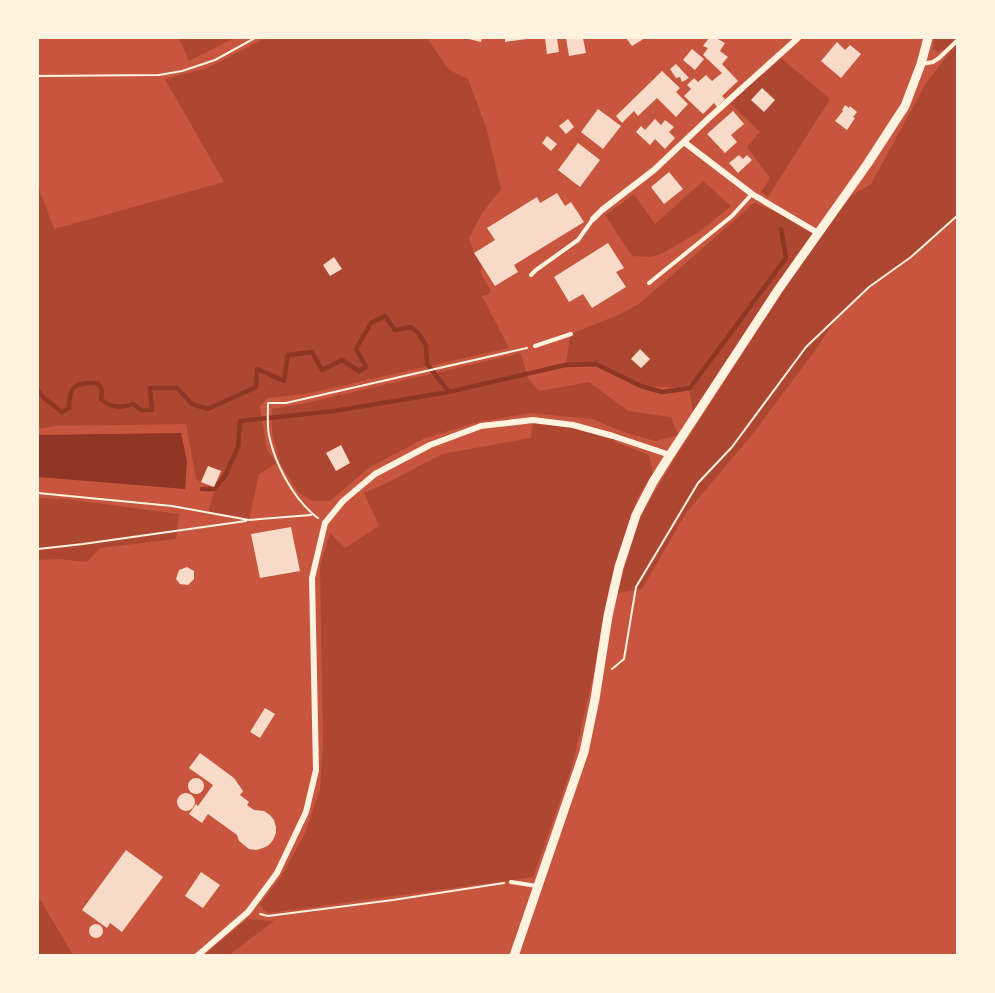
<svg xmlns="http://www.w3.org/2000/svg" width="995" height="993" font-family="Inter,sans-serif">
<rect width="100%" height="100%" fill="#c8553d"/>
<path fill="#ae4732" d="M179,38H234L189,61Z
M265,38H427L449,70L468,79L487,130L501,189L482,213L469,238L474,253L482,266L480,272L491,291L489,294L482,296L509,348L305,394L268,398L260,406L267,450L277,463L259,474L249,520L208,513L215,488L223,471L208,466L201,482L196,479L186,424L54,426L38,429V186L54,229L224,182L165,79L207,68Z
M934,38H955L947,48L937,52L933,49Z
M957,43V215L911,257L869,287L839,315L814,352L751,436L686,513L642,589L617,593L640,517L675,458L783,291L822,235L851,196L871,184L926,83Z
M780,57L830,99L768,197L761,192L770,178L747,147L760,132L729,102Z
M703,181L731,206L699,232L661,254L651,257L632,256L605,215L634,194L655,224Z
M754,203L798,221L818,233L694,418L689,388L641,386L596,364L565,365L571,334L618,315L639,304Z
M521,353L528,378L539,391L589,382L628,411L671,417L678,435L655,441L620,431L593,419L530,413L478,422L425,438L370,467L330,501H312L298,492L280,463L272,433V409L306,403Z
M533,420L573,425L613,436L615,442L649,455L653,473L638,497L609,588L593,677L572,767L533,877L269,913L261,908L260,904L281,877L305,833L320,790L323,742L320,566L330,533L345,548L379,526L364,493L389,482L442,454L531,438Z
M38,498L66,499L179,514L176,539L100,548L87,562L58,559L38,560Z
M38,896L73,955H38Z
M247,919L274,921L229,955H204Z"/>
<path fill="#8f3625" d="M181,433L187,461L185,489L38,477V435Z"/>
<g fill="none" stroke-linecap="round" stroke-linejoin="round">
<path stroke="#8f3625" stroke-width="4.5" d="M38,390L44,398L62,412L69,408C69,384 76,383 98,383L102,390L101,399C110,408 122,408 133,404L141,410H152L150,388H177L192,404L208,409L256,387L257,369L284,381L288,355L312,352L322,370L342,360L359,371L366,367L356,349L371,323L385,316L395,330L411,327L418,333L426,345L427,364L449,392L565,365L596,364L641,386L662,392L690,388L786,258L781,229
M202,489H214L225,476L238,447L240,421L334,411L449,392"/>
</g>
<path fill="#f7dbc8" d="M465,38H482L481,42Z
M505,38H527V39L505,42Z
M545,38H557L559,52L547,54Z
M566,38H583L586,53L569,56Z
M626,38H645L632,46Z
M709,38H716L725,43L720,51L728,57L722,64L738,81L722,96L725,99L717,107L714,103L703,114L684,96L691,89L687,85L694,78L698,82L706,75L712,81L722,73L703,55L708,48L703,46Z
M837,42L845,50L850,45L861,54L841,78L821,61Z
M692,49L704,59L695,70L683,60Z
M676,64L689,78L682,82L680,77L676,78L670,69Z
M662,71L680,88L676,92L688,104L676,117L657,98L638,116L634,111L622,123L616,116Z
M762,88L775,100L764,112L751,100Z
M845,105L849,108L850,106L857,112L853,117L855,118L847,130L835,121L843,111L842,110Z
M598,109L621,126L603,149L581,132Z
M733,111L744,124L731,135L737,142L725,153L707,134Z
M568,119L574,127L566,134L559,126Z
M655,119L661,125L665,120L674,127L669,132L675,138L665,149L655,139L650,145L636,132L641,126L645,130Z
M547,136L557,144L551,151L542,143Z
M578,143L600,160L580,187L558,170Z
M739,155L743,159L747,155L752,160L738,173L729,163Z
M669,172L683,189L664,204L651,187Z
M557,193L565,206L571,202L584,222L514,265L518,272L495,286L474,253L495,240L487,228L537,197L540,203Z
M608,243L624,268L616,272L626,287L592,308L583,294L569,302L554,277Z
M334,257L342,269L330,276L323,265Z
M640,349L650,359L641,368L631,359Z
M341,445L350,463L336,471L326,453Z
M208,466L221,471L214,487L201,482Z
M291,527L300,571L260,578L251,534Z
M187,567L194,571V579L188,585L180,584L176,579L179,570Z
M265,708L275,714L260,738L250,732Z
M200,753L234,778L243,791L240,795L249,802L247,805L254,810L264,811L270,815L274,820L276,827V833L273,840L269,845L263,848L256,850L249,849L239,841L237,835L208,814L202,823L189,814L196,804L198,806L213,785L189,768Z
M188 786a8 8 0 1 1 16 0a8 8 0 1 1-16 0Z
M177 802a9 9 0 1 1 18 0a9 9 0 1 1-18 0Z
M126,850L163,877L122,932L110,923L107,928L82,910Z
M201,872L220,885L203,908L185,896Z
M89 931a7 7 0 1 1 14 0a7 7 0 1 1-14 0Z"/>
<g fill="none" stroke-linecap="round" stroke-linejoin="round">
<path stroke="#fff3e0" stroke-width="2" d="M38,76L159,75L182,71L215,60L255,38
M38,493L172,506L249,520L311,515
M318,518C310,513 304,505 298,498C284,479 274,459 269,435C267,425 268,413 268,403H286L527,348
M38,549L83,544L246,521
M612,669L624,659L636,587L698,483L732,447L806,347L869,287L911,257L958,215
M260,914L268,916L393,900L504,883"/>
<path stroke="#fff3e0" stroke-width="4" d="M922,64L933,62L939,58L958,40
M531,275L536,270L578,240L593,219
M649,283L732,216L752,194
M535,346L571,334
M511,882L537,886"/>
<path stroke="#fff3e0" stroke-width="6" d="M684,142L752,194L818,233
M593,219L602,210L654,170L709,118L798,38
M197,956L248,912L277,873L306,812L316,770L312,578L325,523L343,501L375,474L430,445L481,426L533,420L573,425L613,436L670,455"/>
<path stroke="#fff3e0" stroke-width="9" d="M514,956L584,752L595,699L608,616L619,567L636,515L653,482L670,455L778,290L868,163L905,106L921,64L928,38"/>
</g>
<rect width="995" height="993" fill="none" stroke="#fff3e0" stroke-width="78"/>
</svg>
